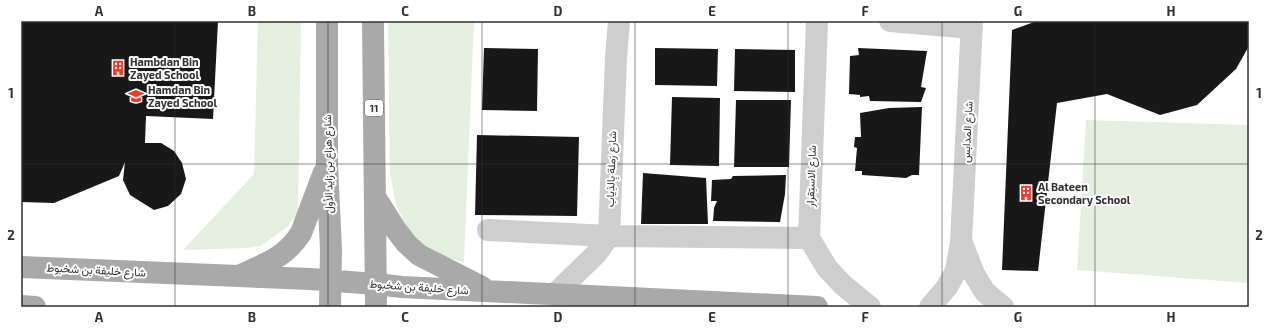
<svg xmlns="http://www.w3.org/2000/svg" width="1270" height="328" font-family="'Exo 2',Vazirmatn,sans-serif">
<rect width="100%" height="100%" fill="#fff"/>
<path fill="#e5efdf" d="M258,21H301L298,213L287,227L261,246L247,248L183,250L254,174Z
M388,21H474L464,262L435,255L408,230L396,205L390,174Z
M1086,120L1249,125V283L1077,270Z"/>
<path fill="#181818" d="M21,21H218L213,119L146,116L145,143H161L174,151L182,163L186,179L181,194L168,206L154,210L130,195L123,180L125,162L119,176L54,203L21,202Z
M1037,21H1249V46L1236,69L1197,105L1160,115L1107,94L1057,103L1038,271L1002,270L1012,30Z
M484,48L538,49L537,111L482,110Z
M655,48L718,49L717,86L655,85Z
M858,48L927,51L921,87L926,88L921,102L870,101L869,96L860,97V95L849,94L850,56L859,55Z
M735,49L795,50V92L734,91Z
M672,97L720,98L719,166L670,165Z
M736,100H791L789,167H734Z
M922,107L919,175H912L906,178L862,175V171H855L857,148L854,147L855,137H861L860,113L889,108Z
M477,135L579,137L577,216L475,215Z
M643,173L706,178L708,224H641Z
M786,175L785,194L780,222L713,221L714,208L717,201H711L712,180L731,179L733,176Z"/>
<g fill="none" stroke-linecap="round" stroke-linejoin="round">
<path stroke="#cecece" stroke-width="22" d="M817,21L809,238L827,268L843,285L870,307
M890,21L972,28
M488,230L609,236L809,238
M962,243L974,274L985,292L1003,307
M554,295L596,254L609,236L616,58L619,21
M930,307L947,287L956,271L961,242L972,21"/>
<path stroke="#a9a9a9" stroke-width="22" d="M327,21V164L331,250L330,307
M373,21L376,307
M375,197L396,230L406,243L419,255L482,287
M21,267L310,279L376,284L402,287L817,307
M241,275C266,263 285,258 301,233L324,172
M21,306L35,307"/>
</g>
<path fill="none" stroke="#313131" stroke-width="1" stroke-opacity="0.55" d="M175,21V307M328,21V307M482,21V307M635,21V307M788,21V307M942,21V307M1095,21V307M21,164H1249"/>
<defs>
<symbol id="building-bare" viewBox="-9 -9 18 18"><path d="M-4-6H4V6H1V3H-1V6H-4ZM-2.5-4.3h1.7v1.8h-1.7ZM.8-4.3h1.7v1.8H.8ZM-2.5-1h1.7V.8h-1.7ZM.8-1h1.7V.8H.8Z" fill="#f33a28" stroke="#fff" stroke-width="2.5" paint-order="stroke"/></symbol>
<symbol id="school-bare" viewBox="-9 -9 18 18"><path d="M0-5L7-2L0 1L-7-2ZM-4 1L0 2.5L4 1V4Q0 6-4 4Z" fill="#f33a28" stroke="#fff" stroke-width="2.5" paint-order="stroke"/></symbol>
</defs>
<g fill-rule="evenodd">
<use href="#building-bare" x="107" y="57" width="22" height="22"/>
<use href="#school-bare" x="125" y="85" width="22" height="22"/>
<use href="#building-bare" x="1015" y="182" width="22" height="22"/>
</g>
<g text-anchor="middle" stroke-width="4" stroke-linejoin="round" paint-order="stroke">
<rect fill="#fff" stroke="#6f6f6f" stroke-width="1" x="365" y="100" width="18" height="16" rx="3"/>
<g font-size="10" font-weight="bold" fill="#313131">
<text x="374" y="112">11</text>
</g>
<g font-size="11" font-weight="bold" fill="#313131" stroke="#fff" text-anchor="start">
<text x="130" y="66">Hambdan Bin<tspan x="130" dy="13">Zayed School</tspan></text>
<text x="148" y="94">Hamdan Bin<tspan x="148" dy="13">Zayed School</tspan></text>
<text x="1038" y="191">Al Bateen<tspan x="1038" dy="13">Secondary School</tspan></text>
</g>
<g font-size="11" fill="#313131" stroke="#fff">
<text transform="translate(967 132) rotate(-87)" y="4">شارع المدابس</text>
<text transform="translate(328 164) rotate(-91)" y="4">شارع هزاع بن زايد الأول</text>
<text transform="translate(611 169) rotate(-88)" y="4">شارع رَملة بِالذِياب</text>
<text transform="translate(811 176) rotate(-88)" y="4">شارع الاستِقرار</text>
<text transform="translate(96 270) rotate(3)" y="4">شارع خليفة بن شخبوط</text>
<text transform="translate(419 287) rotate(4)" y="4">شارع خليفة بن شخبوط</text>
</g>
</g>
<rect width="1270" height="328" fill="none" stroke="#ffffff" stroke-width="44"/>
<rect x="22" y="22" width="1226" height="284" fill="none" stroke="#313131" stroke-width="1.5"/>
<g font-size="13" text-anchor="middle" font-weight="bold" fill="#313131">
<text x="99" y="16">A</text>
<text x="252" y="16">B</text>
<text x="405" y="16">C</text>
<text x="558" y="16">D</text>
<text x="712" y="16">E</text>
<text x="865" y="16">F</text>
<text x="1018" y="16">G</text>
<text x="1171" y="16">H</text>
<text x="11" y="98">1</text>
<text x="1259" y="98">1</text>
<text x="11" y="240">2</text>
<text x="1259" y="240">2</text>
<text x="99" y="322">A</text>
<text x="252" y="322">B</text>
<text x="405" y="322">C</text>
<text x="558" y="322">D</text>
<text x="712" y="322">E</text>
<text x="865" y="322">F</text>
<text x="1018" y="322">G</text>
<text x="1171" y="322">H</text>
</g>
</svg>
